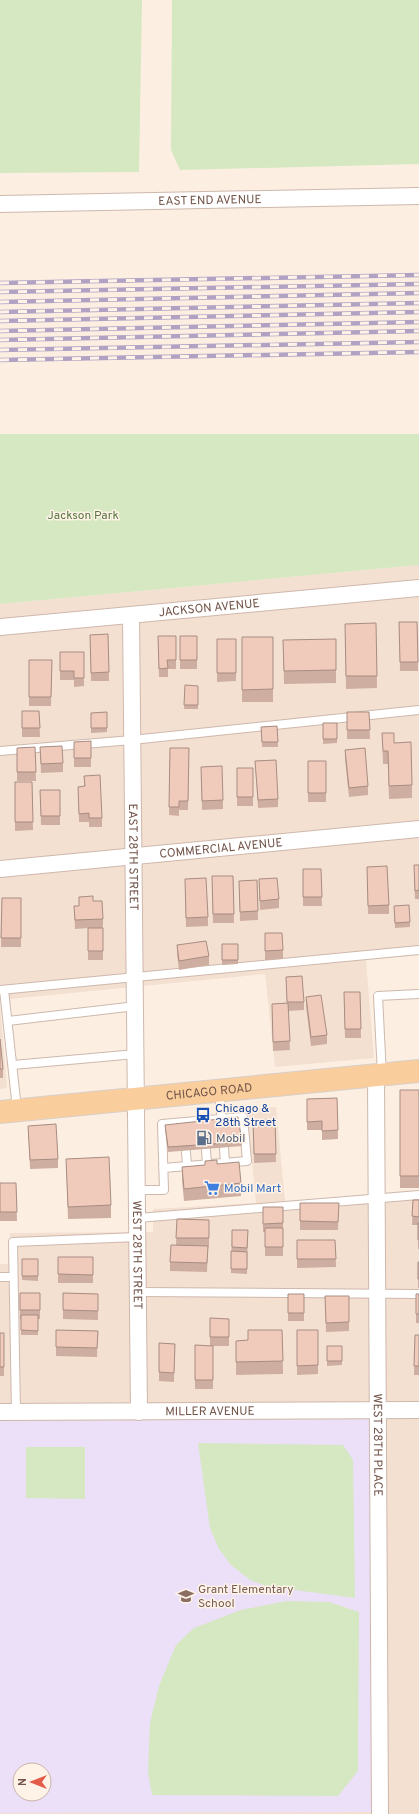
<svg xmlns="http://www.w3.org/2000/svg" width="419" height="1814" font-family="Overpass,sans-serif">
<rect width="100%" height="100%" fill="#fcefe2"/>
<path fill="#f3e0d1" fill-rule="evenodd" d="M419,565V955L366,960L374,1058L275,1067L265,974L0,1000V604Z
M0,1004L7,1088L0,1089Z
M276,1107L286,1211L419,1194V1814H0V1264H8L10,1233L153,1232V1209L256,1203L247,1109ZM20,1770H44V1794H20Z"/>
<path fill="#ecdff8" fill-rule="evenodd" d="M373,1419L372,1812L0,1813V1421ZM20,1770H44V1794H20Z"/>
<path fill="#d5e8c1" d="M0,0H142L139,172L0,173Z
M172,0H419V164L180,170L171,150Z
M0,434H419V565L0,604Z
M198,1443L343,1445L353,1460L355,1598L266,1586L250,1580L231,1565L219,1549L210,1528Z
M26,1447H85V1499L26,1498Z
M286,1601L329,1602L359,1612L358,1771L338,1796L152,1795L148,1772L150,1723L159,1686L176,1645L194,1628L241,1610Z"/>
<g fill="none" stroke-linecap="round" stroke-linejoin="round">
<defs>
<path id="service" d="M0,751L132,740L419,710
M0,990L419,950
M4,990L17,1109
M8,1021L136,1006
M13,1065L136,1054
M382,1075L378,996L419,994
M219,1091L222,1123
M224,1148L225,1163
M206,1150L207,1164
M186,1152L187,1166
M138,1190H164L162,1124L243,1117L247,1161L163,1168
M138,1218L419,1195
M0,1277H13
M138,1292L419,1294
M16,1412L13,1242L138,1237"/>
<g id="minor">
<path id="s1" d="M0,204L419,196"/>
<path id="s2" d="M131,615L139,1412"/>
<path id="s3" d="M0,627L419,588"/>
<path id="s4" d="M0,869L419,829"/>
<path id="s5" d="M376,1076L380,1814"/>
<path id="s6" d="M0,1412L419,1410"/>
</g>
<g id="primary">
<path id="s7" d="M0,1112L419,1071"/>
</g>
</defs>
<use href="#service" stroke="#ceb8ac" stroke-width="10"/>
<use href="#minor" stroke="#ceb8ac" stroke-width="18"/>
<use href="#primary" stroke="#d8cfcc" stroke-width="24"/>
<use href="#service" stroke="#fff" stroke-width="8"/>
<use href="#minor" stroke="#fff" stroke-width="16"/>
<use href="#primary" stroke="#f9cd9c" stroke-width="22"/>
<defs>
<path id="rail" d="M0,283L419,275
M0,292L419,284
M0,302L419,293
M0,312L419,303
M0,321L419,312
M0,331L419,322
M0,340L419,331
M0,350L419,342
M0,360L419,352"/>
</defs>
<use href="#rail" stroke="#b1a2c4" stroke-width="4.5"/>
<use href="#rail" stroke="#fff3e8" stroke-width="3" stroke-dasharray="9" stroke-linecap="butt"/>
</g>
<path fill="#ceaea0" d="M399,622H417L418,671H400Z
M376,623L377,688L346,689L345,636Z
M108,634L109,681H91L90,635Z
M158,636H176V669H168V677H159Z
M180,636H197V669H180Z
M242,637H273V702H242Z
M217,639H236V681L217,682Z
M283,640L336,670V683L284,684Z
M60,652H84V686L74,687V680H60Z
M29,660H52L51,706H29Z
M185,685L198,686V709H184Z
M22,711H39L40,737H22Z
M107,712V732L91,733V713Z
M347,712H369L370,739H347Z
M323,723H337V743L323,744Z
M277,726L278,747H262L261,727Z
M382,733L394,743L412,785V798L389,799L388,764H383Z
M91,741V767H74V742Z
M35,747L36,781H17V748Z
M40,747L63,763V772L41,773Z
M170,748H189L188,810H179V816L169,815Z
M345,750L368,786V795L349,797L345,759Z
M255,761L278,799V807L258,808Z
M308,761H326V802H308Z
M237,768H253V806H237Z
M84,776L102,818V827H89V822H79L78,787L84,786Z
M201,776L223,800V809L202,810Z
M15,782H32L33,830L15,831Z
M40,790L60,816V825H41Z
M419,865V899H415L414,874Z
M367,867L389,905V914H368Z
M303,869H321L322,906H303Z
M233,876L234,923H213L212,885Z
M185,879L208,917V926L186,927Z
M259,879L279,899V908L260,910L259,888Z
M257,880L258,920L240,921L239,881Z
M2,898H21V947H1Z
M93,901L103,919V960H88V928L75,929L74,906H79Z
M394,910L410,922V927L395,928Z
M265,933L283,950V959L265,960Z
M222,944H238V964L222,965Z
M177,945L209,956V965L179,970L177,954Z
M286,977L304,1002V1010L288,1011L290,1050L273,1051L272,1004L287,1003Z
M344,992H360L361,1038H345Z
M306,997L327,1035V1044L311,1046L306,1006Z
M0,1039L3,1069V1078H0Z
M400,1090H419V1188H400Z
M337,1098L338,1139L322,1140V1130H307V1099Z
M253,1120H275L276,1162L254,1163Z
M165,1125L242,1142V1146L168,1152L165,1130Z
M28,1126L58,1159V1168L30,1169Z
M66,1159L111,1205V1218L68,1219Z
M205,1161L217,1164L241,1183V1196L184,1201L182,1180V1167L205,1165Z
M0,1183H16L17,1221H0Z
M413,1200H419V1249H418V1225H412Z
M300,1203H339L338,1230H300Z
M263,1207L283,1223V1256H265V1232H263Z
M177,1219L209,1220V1247H208L207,1272L170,1271V1262L176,1245Z
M232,1230H248L247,1274L231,1273Z
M297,1240H335L336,1267L297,1268Z
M58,1257H93V1283H58Z
M22,1259H38V1281L22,1280Z
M418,1262H419V1288H418Z
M20,1293H40V1319H38V1335H21V1319H20Z
M63,1293L98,1294V1320L63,1319Z
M288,1294H304V1321H288Z
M416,1294H419V1323H416Z
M325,1296H349V1331L326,1332Z
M210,1318L229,1319V1346H213V1389H195V1345L210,1346Z
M56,1330L98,1331L97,1357L56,1356Z
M282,1330L283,1374L236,1375V1341L248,1340Z
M297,1330H318V1374L297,1375Z
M0,1333H4V1376H0Z
M415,1335H419V1375H414Z
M159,1343L175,1344L174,1382L159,1381Z
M327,1346H342V1365L327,1366Z"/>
<path fill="#f0caba" stroke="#a88d82" d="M399,622H417L418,662H400Z
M376,623L377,676H346L345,624Z
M108,634L109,672L91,673L90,635Z
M158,636H176V660H167L168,668L159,669Z
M180,636H197V660H180Z
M242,637H273V689L242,690Z
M217,639H236V673H217Z
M336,639V670L284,671L283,640Z
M60,652H84V678H74V671H60Z
M29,660H52L51,697H29Z
M185,685L198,686V705H184Z
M22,711H39L40,728H22Z
M107,712V728H91V713Z
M347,712H369L370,730H347Z
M323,723H337V739H323Z
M277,726L278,742H262L261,727Z
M382,733H394V743L411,742L412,785L389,786L388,751H383Z
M91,741V758H74V742Z
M62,746L63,763L41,764L40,747Z
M35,747L36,772H17V748Z
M170,748H189L188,801H179V807H169Z
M365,748L368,786L349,788L345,750Z
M276,760L278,799L258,800L255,761Z
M308,761H326V793H308Z
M222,766L223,800L202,801L201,767Z
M237,768H253V797H237Z
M100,775L102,818H89V813L79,814L78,787L85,786L84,776Z
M15,782H32L33,822H15Z
M40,790H60V816H41Z
M414,865H419V890L415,891Z
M387,866L389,905L368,906L367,867Z
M303,869H321L322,897H303Z
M212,876H233L234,914H213Z
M206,878L208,917L186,918L185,879Z
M277,878L279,899L260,901L259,879Z
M257,880L258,911L240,912L239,881Z
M93,896V901H102L103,919L75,920L74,906H79V897Z
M2,898H21V938H1Z
M409,905L410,922L395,923L394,906Z
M88,928H103V951H88Z
M265,933H282L283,950L265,951Z
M206,941L209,956L179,961L177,945Z
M222,944H238V960H222Z
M302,976L304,1002H287L286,977Z
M344,992H360L361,1029H345Z
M321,995L327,1035L311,1037L306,997Z
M288,1003L290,1041L273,1042L272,1004Z
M0,1039L3,1069H0Z
M400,1090H419V1176H400Z
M337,1098L338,1130L322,1131V1121L307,1122V1099Z
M238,1117L242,1142L168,1147L165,1125Z
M253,1120H275L276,1154H254Z
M56,1124L58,1159L30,1160L28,1126Z
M109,1157L111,1205L68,1207L66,1159Z
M217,1160V1164L239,1162L241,1183L184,1189L182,1167L205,1165V1161Z
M0,1183H16L17,1212H0Z
M413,1200H419V1217L412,1216Z
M300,1203H339L338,1222L300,1221Z
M263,1207H283V1223L263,1224Z
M177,1219L209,1220V1238H176Z
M418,1223H419V1240H418Z
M265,1228H283V1247H265Z
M232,1230H248L247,1248L232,1247Z
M297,1240H335L336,1259H297Z
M171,1245L208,1246L207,1263L170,1262Z
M231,1251L247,1252V1269H231Z
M58,1257H93V1275L58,1274Z
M22,1259H38V1276H22Z
M418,1262H419V1279H418Z
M20,1293H40V1310H20Z
M63,1293L98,1294V1311L63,1310Z
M288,1294H304V1313H288Z
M416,1294H419V1314H416Z
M325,1296H349V1322L326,1323Z
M21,1315H38V1331L21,1330Z
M210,1318L229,1319V1337H210Z
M56,1330L98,1331L97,1348L56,1347Z
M248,1330H282L283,1361L236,1362V1341L248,1340Z
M297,1330H318V1365L297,1366Z
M0,1333H4V1367H0Z
M415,1335H419V1366H414Z
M159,1343L175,1344L174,1373L159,1372Z
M195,1345L213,1346V1380H195Z
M327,1346H342V1361H327Z"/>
<defs>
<symbol id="bus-bare" viewBox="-9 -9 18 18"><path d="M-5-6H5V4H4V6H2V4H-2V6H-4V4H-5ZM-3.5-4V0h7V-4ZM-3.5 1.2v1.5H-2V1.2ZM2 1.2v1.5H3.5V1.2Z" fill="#1a4fb4" stroke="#fff3e8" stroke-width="2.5" paint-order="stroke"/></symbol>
<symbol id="fuel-bare" viewBox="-9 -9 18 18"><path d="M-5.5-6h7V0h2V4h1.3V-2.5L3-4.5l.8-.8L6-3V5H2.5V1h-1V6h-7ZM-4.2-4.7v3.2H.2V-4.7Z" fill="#5c6f8a" stroke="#fff3e8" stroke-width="2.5" paint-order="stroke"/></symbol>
<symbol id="supermarket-bare" viewBox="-9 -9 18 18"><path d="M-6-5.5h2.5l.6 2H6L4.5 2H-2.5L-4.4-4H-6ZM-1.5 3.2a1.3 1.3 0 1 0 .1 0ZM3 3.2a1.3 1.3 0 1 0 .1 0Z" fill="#3f7fe0" stroke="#fff3e8" stroke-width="2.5" paint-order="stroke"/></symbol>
<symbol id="school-bare" viewBox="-9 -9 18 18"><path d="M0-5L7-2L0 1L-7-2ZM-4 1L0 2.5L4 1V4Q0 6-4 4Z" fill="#8d6e63" stroke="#fff3e8" stroke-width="2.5" paint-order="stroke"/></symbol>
</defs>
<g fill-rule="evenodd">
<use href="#bus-bare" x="192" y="1104" width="22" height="22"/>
<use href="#fuel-bare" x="193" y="1127" width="22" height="22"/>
<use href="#supermarket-bare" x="201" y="1177" width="22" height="22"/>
<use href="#school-bare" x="175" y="1585" width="22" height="22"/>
</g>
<g text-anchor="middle" stroke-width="3" stroke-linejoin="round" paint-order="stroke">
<g font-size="12" fill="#725449" stroke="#fff3e8">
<text dy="4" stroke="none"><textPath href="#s1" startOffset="210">EAST END AVENUE</textPath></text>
<text dy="4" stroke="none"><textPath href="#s3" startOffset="210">JACKSON AVENUE</textPath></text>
<text dy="4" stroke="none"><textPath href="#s4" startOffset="222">COMMERCIAL AVENUE</textPath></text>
<text dy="4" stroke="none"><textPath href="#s2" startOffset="242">EAST 28TH STREET</textPath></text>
<text dy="4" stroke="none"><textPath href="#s7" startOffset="210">CHICAGO ROAD</textPath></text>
<text dy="4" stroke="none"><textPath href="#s2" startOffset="640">WEST 28TH STREET</textPath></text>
<text dy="4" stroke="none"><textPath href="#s6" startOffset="210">MILLER AVENUE</textPath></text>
<text dy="4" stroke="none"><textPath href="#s5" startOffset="369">WEST 28TH PLACE</textPath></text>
</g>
<g font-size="12" fill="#577842" stroke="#fff3e8">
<text x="83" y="519">Jackson Park</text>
</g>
<g font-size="12" fill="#164399" stroke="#fff3e8" text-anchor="start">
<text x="215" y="1112">Chicago &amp;<tspan x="215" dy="14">28th Street</tspan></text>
</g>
<g font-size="12" fill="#4e5e75" stroke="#fff3e8" text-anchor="start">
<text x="216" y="1142">Mobil</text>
</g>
<g font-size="12" fill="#366cbe" stroke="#fff3e8" text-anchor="start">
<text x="224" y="1192">Mobil Mart</text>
</g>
<g font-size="12" fill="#785e54" stroke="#fff3e8" text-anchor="start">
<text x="198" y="1593">Grant Elementary<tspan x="198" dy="14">School</tspan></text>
</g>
</g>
<g transform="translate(32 1782) rotate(270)"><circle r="19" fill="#fff3e8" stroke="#c7b3a8"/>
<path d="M0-3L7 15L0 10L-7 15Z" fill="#e35c4a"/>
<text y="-6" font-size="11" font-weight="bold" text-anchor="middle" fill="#725449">N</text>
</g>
</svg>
